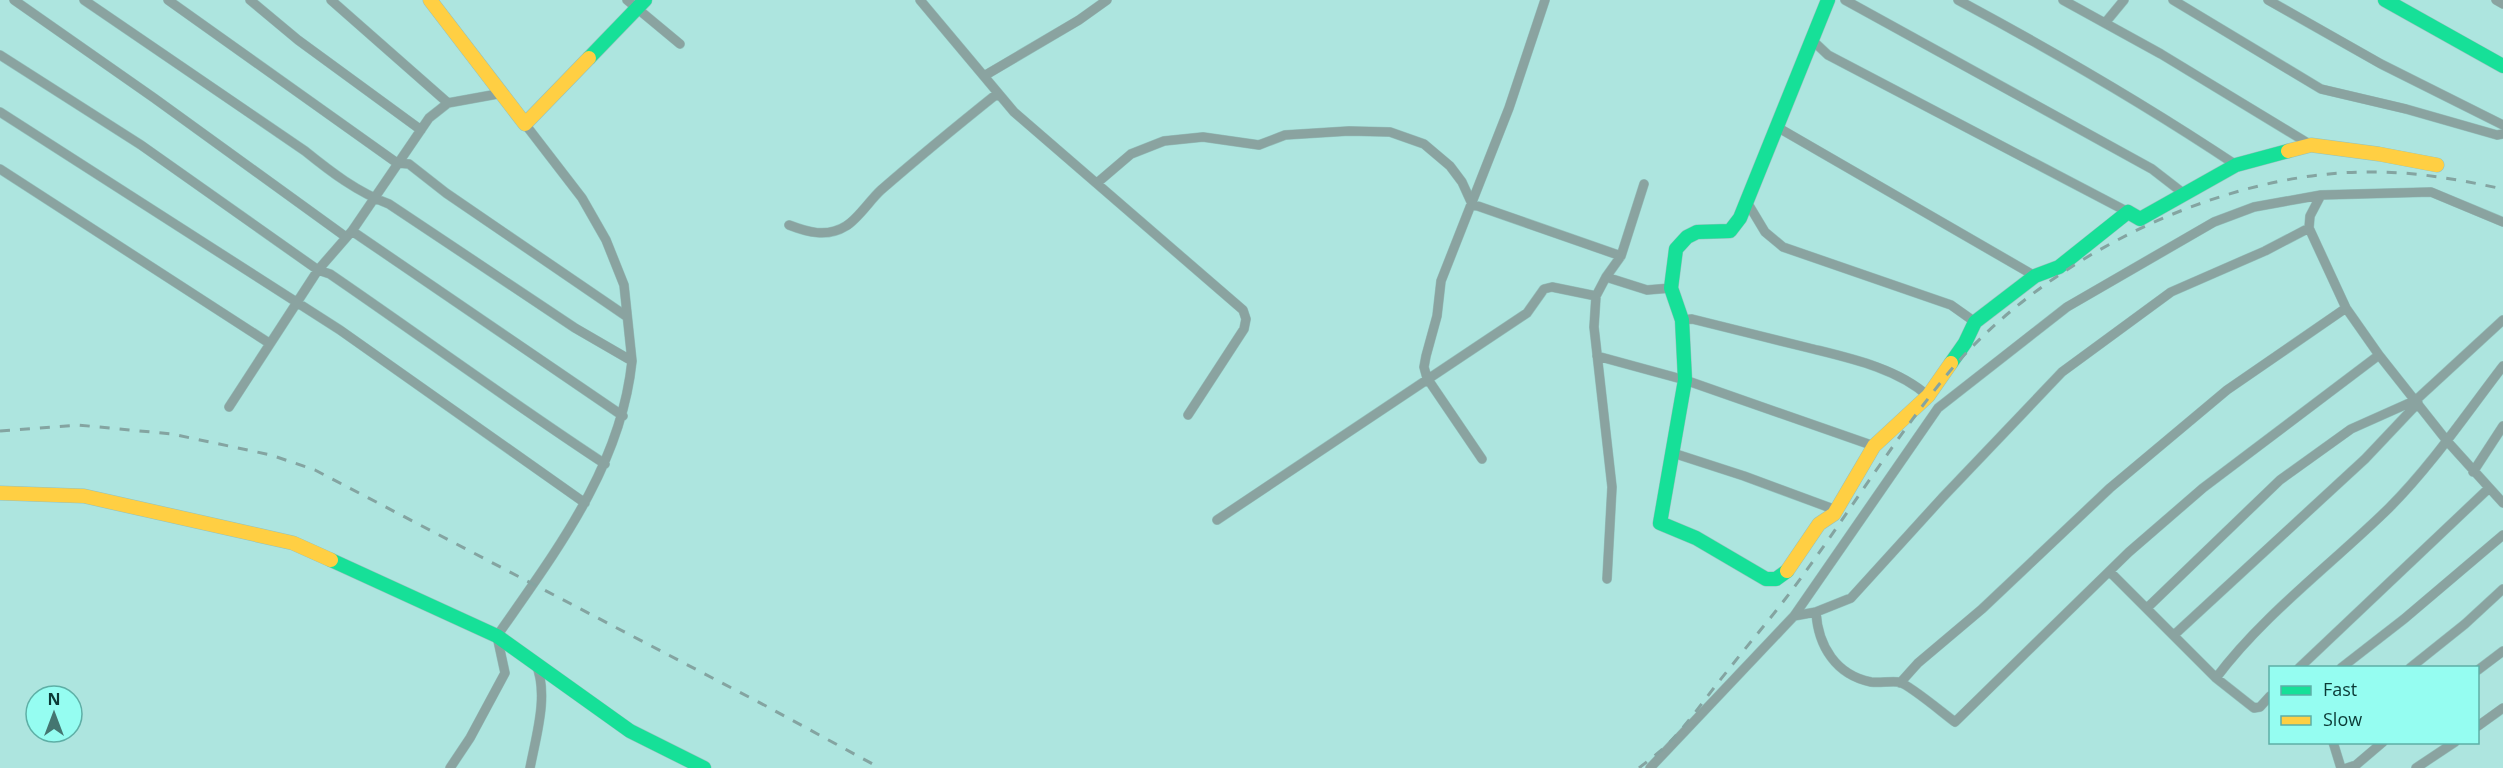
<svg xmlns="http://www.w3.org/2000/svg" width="2503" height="768" font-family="'Open Sans',sans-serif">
<rect width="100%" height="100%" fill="#ade5df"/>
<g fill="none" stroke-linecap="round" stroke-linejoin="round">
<defs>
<path id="street" d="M14,0L154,98L346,237
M84,0L305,151C331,172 357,192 389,204L575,328L632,361
M168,0L397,163L409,164L446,193L626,316
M250,0L298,40L421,130
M331,0L448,103
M627,0L680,44
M920,0L1014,112L1243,310L1246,319L1244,329L1188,415
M1845,0L2152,169L2183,193
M1958,0C2053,51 2146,105 2236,165
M2063,0L2161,54L2311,145
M2173,0L2321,89L2406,109L2497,135L2503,134
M2268,0L2381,64L2503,125
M2496,0L2503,4
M2105,23L2124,0
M1812,40L1828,55L2128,212
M0,55L141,145L318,270L330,274C422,337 512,403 605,464
M984,76L1079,20L1107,0
M0,112L340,330L585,503
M1777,127L2035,276
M0,169L269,343
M1097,183L1131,154L1164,141L1203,137L1259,145L1285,135L1349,131L1390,132L1424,144L1450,166L1462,182L1472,204L1621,256
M1747,202L1765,232L1783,247L1951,305L1975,322
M789,225C807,232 827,238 846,226C858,219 870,200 881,190C919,157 958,125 998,93
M2309,228L2346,308L2379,355L2447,441L2503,503
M352,231L623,416
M1606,277L1647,290L1671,288
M1682,320L1692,319C1731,329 1770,338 1809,348C1849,358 1897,368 1928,396
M1597,356L1685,380L1874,446
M229,407L318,270L352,231L429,118L448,103L503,93
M1673,453L1744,476L1836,510
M1482,459L1427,378L1424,367L1426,356L1437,316L1441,281L1509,108L1545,0
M2473,472L2503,426
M1217,520L1527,313L1544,289L1552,287L1596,296
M2110,572L2216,678L2254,708L2260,707L2270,696
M1607,579L1612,487L1594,327L1596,296L1606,277L1621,256L1644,184
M2147,608L2280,480L2351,429L2416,400L2503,320
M1816,612C1818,646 1836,675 1871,682C1880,683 1890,681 1899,682C1910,685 1944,714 1955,722L2129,552L2203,488L2379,355
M1794,616L1816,612L1851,598L1942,498L2062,372L2171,292L2265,251L2309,228L2310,216L2321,195
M2174,635L2365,459L2418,403
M2299,668L2488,489
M2341,668L2404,619L2503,535
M2410,668L2465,624L2503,589
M2478,670L2503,651
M2216,678C2263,615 2332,564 2389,508C2432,465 2466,414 2503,366
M1900,683L1918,663L1982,609L2110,488L2227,390L2346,308
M2478,726L2503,708
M2333,742L2341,768
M450,768L470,738L505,673L497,636C556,551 621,467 632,361L624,285L606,240L582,198L525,124
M530,768C536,736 549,695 536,664
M1650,768L1794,616L1938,408L2067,307L2214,222L2254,207L2321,195L2431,192L2503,222
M2347,768L2356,765L2383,742
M2416,768L2455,742"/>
<path id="fast" d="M2385,0L2503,66
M589,58L645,0
M1951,363L1965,343L1975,322L2035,276L2059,267L2128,212L2140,219L2236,165L2288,151
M331,560L497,636L630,731L704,768
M1787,571L1776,579H1766L1696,538L1660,523L1685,380L1682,320L1671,288L1676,249L1687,237L1697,232L1730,231L1740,218L1828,0"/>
<path id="slow" d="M430,0L525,124L589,58
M2288,151L2311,145L2379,154L2437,165
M0,493L84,496L293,543L331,560
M1787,571L1819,524L1834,514L1874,446L1928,396L1951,363"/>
</defs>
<use href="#street" stroke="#94c2bd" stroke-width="10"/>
<use href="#fast" stroke="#94c2bd" stroke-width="15"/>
<use href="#slow" stroke="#94c2bd" stroke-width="15"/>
<use href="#street" stroke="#8aa3a0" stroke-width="9"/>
<use href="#fast" stroke="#16e098" stroke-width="14"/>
<use href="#slow" stroke="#ffcf43" stroke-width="14"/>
<path stroke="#84a4a1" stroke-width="3" stroke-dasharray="10 10" stroke-linecap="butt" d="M0,431L78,425L172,434L271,455L315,470L766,706L880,768
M1639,768C1649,760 1660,752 1669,743C1691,720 1709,693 1729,669C1750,642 1772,617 1792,590C1846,518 1893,440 1950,371C2046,258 2216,174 2364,172C2413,171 2456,179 2503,189"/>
</g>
<rect x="2269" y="666" width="210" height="78" fill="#95fdf1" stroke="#5eafa6" stroke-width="1.5"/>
<rect x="2281" y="686" width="30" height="9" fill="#16e098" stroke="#5eafa6" stroke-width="1.5"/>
<text x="2323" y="696" font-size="18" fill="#0b3a36">Fast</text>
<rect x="2281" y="716" width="30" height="9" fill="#ffcf43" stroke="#5eafa6" stroke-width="1.5"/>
<text x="2323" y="726" font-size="18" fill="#0b3a36">Slow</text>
<g transform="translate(54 714)"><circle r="28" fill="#95fdf1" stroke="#5eafa6" stroke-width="1.5"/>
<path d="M0-4.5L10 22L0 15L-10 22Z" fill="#447671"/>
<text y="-9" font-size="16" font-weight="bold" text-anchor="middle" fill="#0b3a36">N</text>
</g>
</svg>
